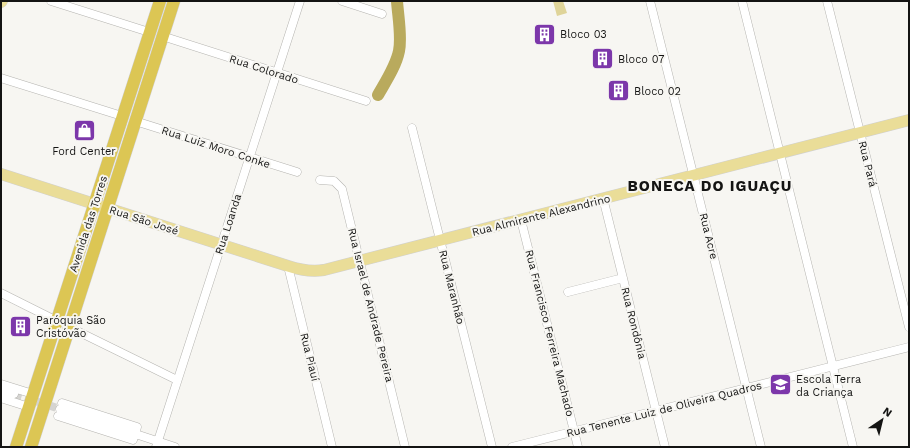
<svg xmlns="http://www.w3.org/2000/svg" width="910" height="448" font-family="'Work Sans',sans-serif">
<rect width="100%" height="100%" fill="#f7f6f2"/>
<path fill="#dfd499" d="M553,1H563L567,13L557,16Z"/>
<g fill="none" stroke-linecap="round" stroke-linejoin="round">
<path stroke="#b9aa5d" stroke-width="12" d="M378,95C386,81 396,66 399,51C402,37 398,16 397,1"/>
<path stroke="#d5d4d1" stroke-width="8" stroke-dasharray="8 4" stroke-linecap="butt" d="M14,394L60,409"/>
<defs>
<path id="minor" d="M51,1L149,32
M342,1L382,14
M650,1L761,447
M742,1L853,447
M827,1L909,327
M162,36L366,101
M1,78L122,116
M135,121L297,172
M412,128L492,447
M320,180L334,181L342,189L405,447
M603,198L665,447
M521,220L578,447
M288,266L332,447
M568,292L623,278
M1,293L57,321
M69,327L177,380
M1,384L33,394
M1,390L14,394
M1,398L29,407
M60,409L175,447
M58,416L133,440L137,427L62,403
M156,447L300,1
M512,447L909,347"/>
<path id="major" d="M1,2L2,1
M1,174L288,266C300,270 311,272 324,270L909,120"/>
<path id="highway" d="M16,447L160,1
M31,447L174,1"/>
</defs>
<use href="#minor" stroke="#b5b4b0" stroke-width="9"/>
<use href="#major" stroke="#d0d0d0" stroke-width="12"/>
<use href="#highway" stroke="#d0d0d0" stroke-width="13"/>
<use href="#minor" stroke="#fff" stroke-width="8"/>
<use href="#major" stroke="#eadd98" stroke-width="11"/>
<use href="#highway" stroke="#dcc654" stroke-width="12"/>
</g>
<defs>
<symbol id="building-square" viewBox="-11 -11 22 22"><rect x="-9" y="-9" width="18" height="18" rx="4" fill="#7c37aa" stroke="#f7f6f2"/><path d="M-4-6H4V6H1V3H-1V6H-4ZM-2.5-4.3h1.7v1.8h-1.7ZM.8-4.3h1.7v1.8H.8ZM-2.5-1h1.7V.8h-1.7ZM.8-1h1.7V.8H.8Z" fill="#fff"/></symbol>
<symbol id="shop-square" viewBox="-11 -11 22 22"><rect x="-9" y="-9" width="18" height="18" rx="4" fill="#7c37aa" stroke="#f7f6f2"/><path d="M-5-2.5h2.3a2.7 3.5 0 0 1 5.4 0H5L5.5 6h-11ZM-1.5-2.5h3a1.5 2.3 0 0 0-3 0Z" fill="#fff"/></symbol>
<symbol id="school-square" viewBox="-11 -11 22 22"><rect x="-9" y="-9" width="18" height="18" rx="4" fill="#7c37aa" stroke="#f7f6f2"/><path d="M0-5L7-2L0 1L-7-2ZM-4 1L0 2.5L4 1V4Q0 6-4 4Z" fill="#fff"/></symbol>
</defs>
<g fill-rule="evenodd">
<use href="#building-square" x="532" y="22" width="25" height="25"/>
<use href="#building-square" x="590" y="46" width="25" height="25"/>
<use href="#building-square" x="606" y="78" width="25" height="25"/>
<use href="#shop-square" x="72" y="118" width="25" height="25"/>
<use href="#building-square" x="8" y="314" width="25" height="25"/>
<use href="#school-square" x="768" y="372" width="25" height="25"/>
</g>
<g text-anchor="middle" stroke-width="4" stroke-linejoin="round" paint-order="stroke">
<g font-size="11" fill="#141413" stroke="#f7f6f2" text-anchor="start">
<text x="560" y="38">Bloco 03</text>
<text x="618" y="63">Bloco 07</text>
<text x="634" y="95">Bloco 02</text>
<text x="84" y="155" text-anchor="middle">Ford Center</text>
<text x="36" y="324">Paróquia São<tspan x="36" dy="13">Cristóvão</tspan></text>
<text x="796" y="383">Escola Terra<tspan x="796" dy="13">da Criança</tspan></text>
</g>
<g font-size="11" fill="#141413" stroke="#f7f6f2">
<text transform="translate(264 69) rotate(18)" y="4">Rua Colorado</text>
<text transform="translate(216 147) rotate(18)" y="4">Rua Luiz Moro Conke</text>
<text transform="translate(868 164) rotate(76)" y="4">Rua Pará</text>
<text transform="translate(541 215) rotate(-14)" y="4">Rua Almirante Alexandrino</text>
<text transform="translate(144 220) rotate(18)" y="4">Rua São José</text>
<text transform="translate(88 224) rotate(-72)" y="4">Avenida das Torres</text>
<text transform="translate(228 224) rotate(-72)" y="4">Rua Loanda</text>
<text transform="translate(709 236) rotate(76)" y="4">Rua Acre</text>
<text transform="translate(452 287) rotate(76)" y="4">Rua Maranhão</text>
<text transform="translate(371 305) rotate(76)" y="4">Rua Israel de Andrade Pereira</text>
<text transform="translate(634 323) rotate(76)" y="4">Rua Rondônia</text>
<text transform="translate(550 333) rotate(76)" y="4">Rua Francisco Ferreira Machado</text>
<text transform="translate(310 357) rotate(76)" y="4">Rua Piauí</text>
<text transform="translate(664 409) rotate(-14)" y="4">Rua Tenente Luiz de Oliveira Quadros</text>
</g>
<g font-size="15" font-weight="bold" letter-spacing="1" fill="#141413" stroke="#f7f6f2">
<text x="710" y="191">BONECA DO IGUAÇU</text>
</g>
</g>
<rect width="910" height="448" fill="none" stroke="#141413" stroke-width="4"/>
<g transform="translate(882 420) rotate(35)" stroke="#f7f6f2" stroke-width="3" paint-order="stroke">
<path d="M0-3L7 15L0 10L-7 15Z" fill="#141413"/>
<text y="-6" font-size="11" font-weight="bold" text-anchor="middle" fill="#141413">N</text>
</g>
</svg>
